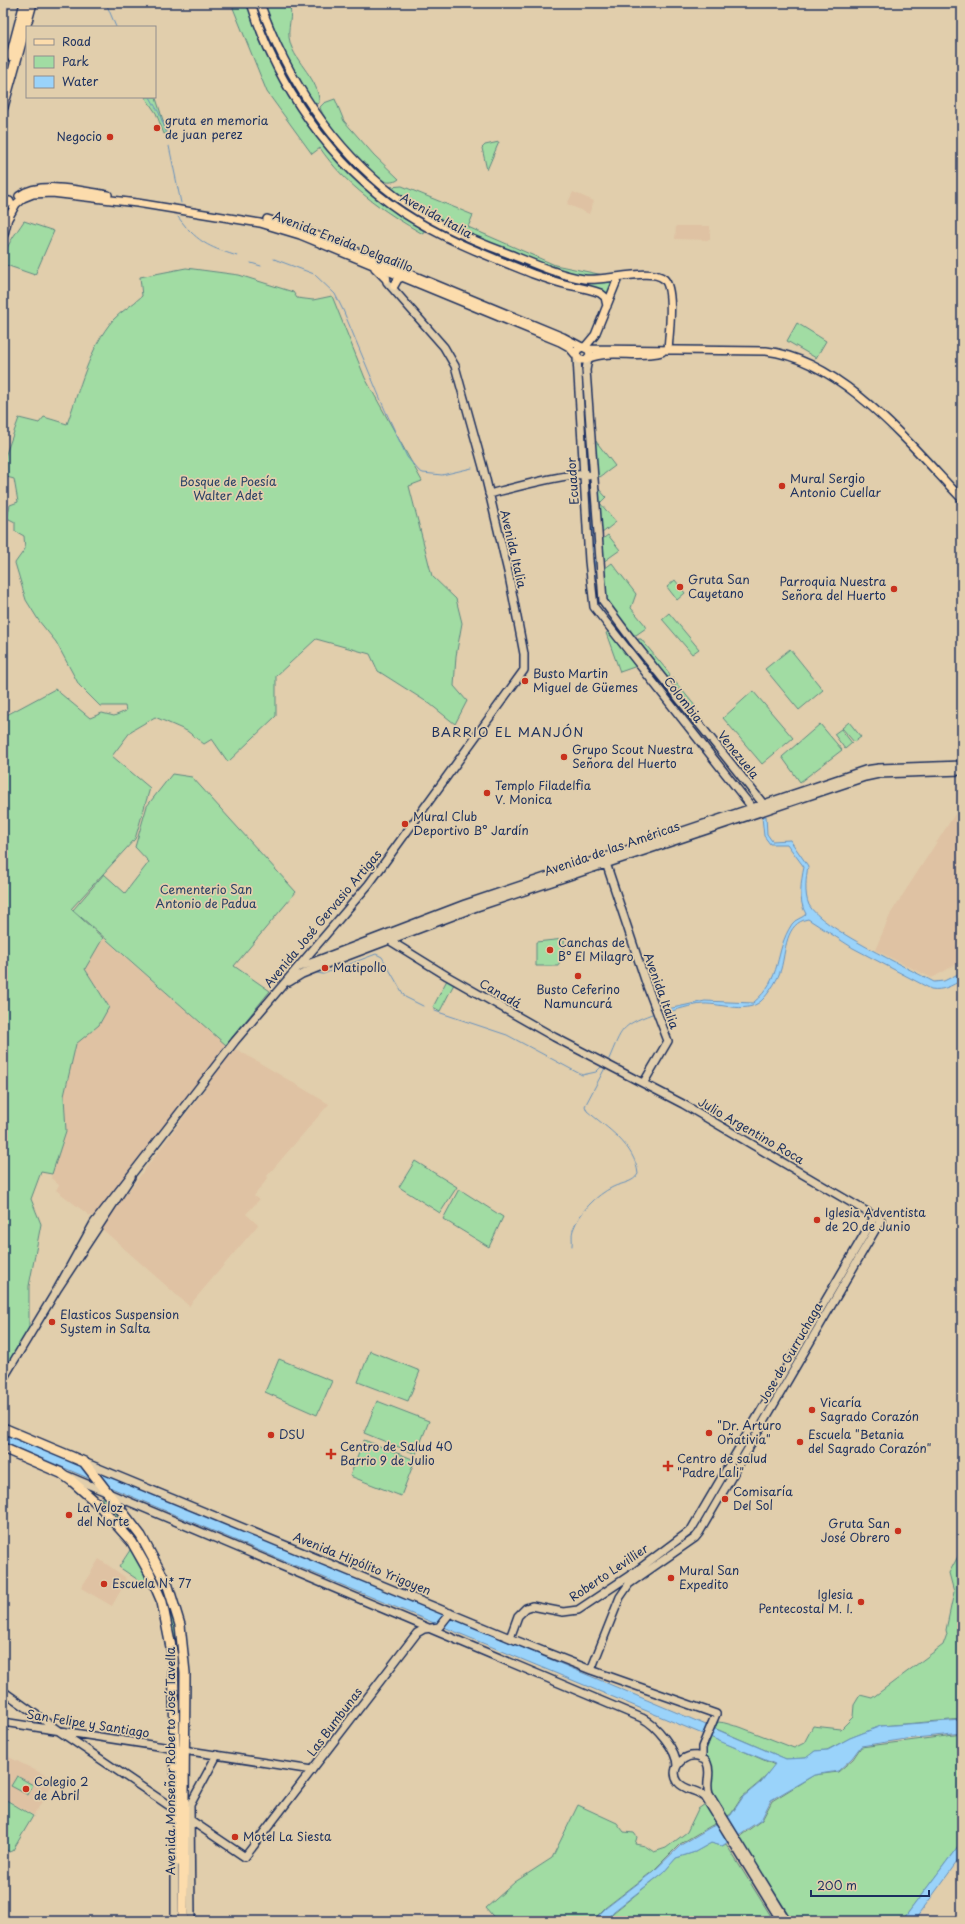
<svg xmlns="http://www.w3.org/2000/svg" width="965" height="1924" font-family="'Playpen Sans',sans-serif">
<rect width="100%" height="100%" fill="#e1ceac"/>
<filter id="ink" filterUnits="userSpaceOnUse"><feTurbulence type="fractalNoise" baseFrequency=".025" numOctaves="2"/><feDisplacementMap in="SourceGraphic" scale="8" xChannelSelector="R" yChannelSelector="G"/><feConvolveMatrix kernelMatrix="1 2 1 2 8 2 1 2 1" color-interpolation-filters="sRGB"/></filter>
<g filter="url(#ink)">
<path fill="#dfc2a3" d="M573,192L594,201L589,214L567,204Z
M676,226H710V240L675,239Z
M962,803V961L932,978L875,950L891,913Z
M103,938L226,1045L94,1216H90L56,1190L59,1185L51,1178L66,1131L64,1096L76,1044L109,1007L85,969Z
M234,1050H238L329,1104L267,1176L268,1178L254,1196L259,1200L246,1214L258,1225L189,1306L101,1228Z
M99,1559L125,1577L126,1581L112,1606L81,1588Z
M3,1754L53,1779L54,1782L34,1815L3,1797Z"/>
<path fill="#a1dca3" stroke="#5e8680" d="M231,3H247L259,38L278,75L355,178L398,215L424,231L423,234C384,212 345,185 320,148L312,154L267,92Z
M253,3H258L277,51L339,146L419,215L575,280L597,283L614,281L607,298L462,243L393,204L356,170L334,146L311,117L296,95L268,43Z
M264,3H289C294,16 286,29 290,42C295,63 320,80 319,103L316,104L313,103L287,58Z
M155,95L167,133L164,134L156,113L145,97H155Z
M335,99L344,121L374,155L399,179L396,181C392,182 388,183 384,181C371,177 322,120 320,107L324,103Z
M499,142L487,170L482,148L485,145Z
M402,186L473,215L468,227L555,265L613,277C585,278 560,270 533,260C482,242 434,218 389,187Z
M24,221L54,231L35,275L3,264C3,249 16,233 24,221Z
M186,268L239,275L293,292L297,298L313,300L332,296L365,378L422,481L409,486L432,576L456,599L462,623L456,656L454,686L467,701L455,724L430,704L378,671L370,654L316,639L276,676V716L228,762L212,739L204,744L187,731L155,717L131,731L112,756L150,788L135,839L71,909L103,938L85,969L109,1007L99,1025L76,1044L64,1096L66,1131L52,1174L41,1172L31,1199L41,1224L29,1286V1328L9,1361L3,1360V1195L5,1184L3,1183V717L55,689L90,718L102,713L114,716L126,711L125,706H100L79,685L56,642L39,621L26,600L15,563L25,549L24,536L15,531V522L7,518L10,505L18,502L14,479L3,476V462L19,418L39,423L44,417L67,424C79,391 90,346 113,320C121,311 133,305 142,296L140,277Z
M797,323L826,341L816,358L787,341Z
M595,440L615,466L600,477L597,475Z
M597,487L606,497L600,503L616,522L601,534Z
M608,535L620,550L603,562L601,540Z
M612,563L636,594L631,608L646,626V628L636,635H633L611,609L605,595L604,569Z
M675,580L685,593L677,600L667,587Z
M669,613L699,649L692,654L662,619Z
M609,632L637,666L620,672L606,633Z
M638,639H641L670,674L669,678L666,677L637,641Z
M790,649L823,690L799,710L765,669Z
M672,678L696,707L695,711H693L669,681Z
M753,691L793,738L762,764L723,718Z
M849,722L861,737L854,742L842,728Z
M820,724L842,750L800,782L782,757Z
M841,729L852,743L845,749L834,734Z
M172,774L192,777L296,892L234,966L270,991L226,1045L73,910L104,874L125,893L149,862L135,847L147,806Z
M564,939L565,959L561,958L558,966H536V942Z
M447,980L454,984L440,1011L433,1007Z
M415,1161L457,1187L440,1213L399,1187Z
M459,1189L503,1217L489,1247L443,1219Z
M370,1351L420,1371L408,1401L358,1382Z
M279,1359L332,1381L317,1415L265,1392Z
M377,1401L429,1421L416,1454L364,1433Z
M364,1440L415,1460L401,1496L350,1476Z
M105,1493L149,1554L162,1582L161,1584L157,1583L101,1501Z
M132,1547L151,1584L147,1586L119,1567Z
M962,1549V1719L881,1726L850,1738L827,1750L815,1751L806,1758L786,1759L714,1728L718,1722C725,1722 733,1726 740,1727L794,1748L804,1743L813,1726L841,1729L853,1717L854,1705L860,1695L872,1698L943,1645L947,1634L946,1630L954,1592L949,1573Z
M165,1593L169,1595L181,1648L183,1745L180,1749L163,1595Z
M962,1734V1841L902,1921H793L739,1837L762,1820L772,1801L814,1775L838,1772L853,1759L861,1747Z
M711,1737L775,1765L760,1782L742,1797L731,1814L680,1844L653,1871L605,1908L592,1921H497L486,1908L515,1882L552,1858L578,1805L617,1823L624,1832L634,1833L637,1837L635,1844L645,1846L654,1852L666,1848L687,1832L698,1809L715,1797L710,1785L713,1771L705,1754Z
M17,1776L33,1785L28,1795L11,1786Z
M3,1798L33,1816L13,1850L10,1852L3,1848Z
M711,1843L722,1846L726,1844L774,1921H640L637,1919L636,1921H605L614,1912L664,1872L676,1858L695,1852Z"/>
<path fill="#9ad3fa" stroke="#6791bc" d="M766,816L767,834L772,841L790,840L808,866C806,878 804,894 809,905C821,928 908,968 934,982L944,981L962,972V980C951,986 943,991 931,989L853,948L808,919C785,923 786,951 781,969C778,979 771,990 764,998C749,1016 723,1003 703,1004C690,1005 677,1010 664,1013L663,1010L705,1001L753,1003C784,977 773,953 792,924C795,919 803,918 806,914C798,901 801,881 804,867L787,844H770L764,836L762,817Z
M3,1432C264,1540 526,1648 786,1759L806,1758L815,1751L828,1750L850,1738L881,1726L962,1720V1733L906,1739L861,1746L852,1758L838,1771L814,1775L771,1800L761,1820L722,1846L711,1843L695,1852L676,1858L664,1872L614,1911L605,1921H593L606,1908L654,1871L681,1845L731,1815L743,1797L761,1782L775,1764L277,1558L3,1442Z
M962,1841V1855L914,1921H902Z"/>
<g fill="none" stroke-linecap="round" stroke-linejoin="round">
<path stroke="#6791bc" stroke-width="1" d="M106,3L116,27
M150,97L159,113L167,134
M169,146L181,203
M178,217L186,227
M188,229C204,246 216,249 237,256
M274,259L314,274L335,294L343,310L385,410L407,457L419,471L423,473L442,475L472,468
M251,263L261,266
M584,390L590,469
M590,486L596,589L599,602L604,610L628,641
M317,973L323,974L376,954L382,957L405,997L423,1006
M435,1011L507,1035L582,1075L596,1072L601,1067L604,1068
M609,1059C622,1029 620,1026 652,1014
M572,1246C573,1241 571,1235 573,1230C579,1213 596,1195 613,1187C621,1183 633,1183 638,1174C635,1145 607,1128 587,1111L585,1106L605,1068"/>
<defs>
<path id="secondary" d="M577,358L589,561L594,607L754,810
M588,359L586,370L603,601L632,640L765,806
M489,494C509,489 572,471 588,475
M605,860L647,986L668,1041L644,1082
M387,934L392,942L447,976L554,1037L683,1104L881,1220L699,1533L695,1538L629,1584L620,1597L591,1670
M300,967L465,904L865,770L879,768L962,765
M289,982L302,974L329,963L474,908L865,777L879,774L962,771
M131,1177L58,1288L94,1223L235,1041L369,884L524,670V654L509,576L483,467L455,366L444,347L387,282L386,274
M3,1379L58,1288
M84,1462L510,1638L591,1670L716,1714L702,1747V1759
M68,1476L642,1718C656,1725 677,1750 677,1766
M510,1638L518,1616L526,1608L532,1606L563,1612L578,1610L635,1572L691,1530L875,1216
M3,1691L59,1731L245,1857L417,1633L424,1629L439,1627L450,1613
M3,1722L312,1770
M175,1855V1921
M191,1921L190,1805L217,1755
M781,1921L705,1797C697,1789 685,1791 678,1782C666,1764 695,1745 707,1763C712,1773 705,1783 709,1794L787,1921"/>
<path id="primary" d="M251,3C276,84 331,165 402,212C443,239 488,256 533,274C544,278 556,282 568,285C578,287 590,289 600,293L605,297L607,306
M260,3C286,77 332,148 395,196C428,221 469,239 507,253C532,263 558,275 584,279C604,282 651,267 664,279C675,289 669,335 668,350
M19,196C40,180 83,191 108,195
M267,219L311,233L563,337L582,347
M6,222L16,204L23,198L33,194L52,193L137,203L260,223L300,235L560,342L569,347L580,360H586L590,355L589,350L583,347L578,349L576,354
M375,268L386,279
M394,286L398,279L403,277
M585,347L595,335L618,278
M588,349L766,351C843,360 911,446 962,499
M589,358C612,349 639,359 662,352"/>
<path id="highway" d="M11,56L25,3
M3,107L32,3
M3,201L9,202
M3,210L6,222L3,234
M3,1428L84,1462L141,1536L168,1586L180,1625L185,1673L183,1921
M3,1448L61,1473L72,1481L98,1504L132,1542L149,1572L162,1602L173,1657L178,1861"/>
</defs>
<use href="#secondary" stroke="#1b2f5e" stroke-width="10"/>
<use href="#primary" stroke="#1b2f5e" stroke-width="10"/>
<use href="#highway" stroke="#1b2f5e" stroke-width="12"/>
<use href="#secondary" stroke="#e1ceac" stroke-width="7"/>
<use href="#primary" stroke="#fcdcac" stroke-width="7"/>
<use href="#highway" stroke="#fcdcac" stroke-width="9"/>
</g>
</g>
<g fill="#c8321e" stroke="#e1ceac" stroke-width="1.5">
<circle cx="157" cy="128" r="4"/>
<circle cx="110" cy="137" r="4"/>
<circle cx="782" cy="486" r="4"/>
<circle cx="680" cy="587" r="4"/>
<circle cx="894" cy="589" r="4"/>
<circle cx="525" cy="681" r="4"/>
<circle cx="564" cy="757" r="4"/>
<circle cx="487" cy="793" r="4"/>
<circle cx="405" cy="824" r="4"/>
<circle cx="550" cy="950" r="4"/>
<circle cx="325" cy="968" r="4"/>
<circle cx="578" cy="976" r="4"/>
<circle cx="817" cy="1220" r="4"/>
<circle cx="52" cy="1322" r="4"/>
<circle cx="812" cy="1410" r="4"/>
<circle cx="709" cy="1433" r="4"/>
<circle cx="271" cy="1435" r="4"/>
<circle cx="800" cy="1442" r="4"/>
<path d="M329 1448h4v4h4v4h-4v4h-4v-4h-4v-4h4z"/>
<path d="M666 1460h4v4h4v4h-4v4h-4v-4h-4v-4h4z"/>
<circle cx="725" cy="1499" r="4"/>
<circle cx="69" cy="1515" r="4"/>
<circle cx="898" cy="1531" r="4"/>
<circle cx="671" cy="1578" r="4"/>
<circle cx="104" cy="1584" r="4"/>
<circle cx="861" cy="1602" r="4"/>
<circle cx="26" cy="1789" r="4"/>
<circle cx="235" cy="1837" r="4"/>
</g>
<g text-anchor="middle" stroke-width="3.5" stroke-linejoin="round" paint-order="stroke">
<g font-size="12" fill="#1b2f5e" stroke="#e1ceac" text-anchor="start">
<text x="165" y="125">gruta en memoria<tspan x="165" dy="14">de juan perez</tspan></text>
<text x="102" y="141" text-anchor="end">Negocio</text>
<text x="790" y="483">Mural Sergio<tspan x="790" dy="14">Antonio Cuellar</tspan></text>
<text x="688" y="584">Gruta San<tspan x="688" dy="14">Cayetano</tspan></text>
<text x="886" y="586" text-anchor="end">Parroquia Nuestra<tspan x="886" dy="14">Señora del Huerto</tspan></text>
<text x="533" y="678">Busto Martin<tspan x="533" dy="14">Miguel de Güemes</tspan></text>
<text x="572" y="754">Grupo Scout Nuestra<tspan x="572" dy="14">Señora del Huerto</tspan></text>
<text x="495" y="790">Templo Filadelfia<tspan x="495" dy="14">V. Monica</tspan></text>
<text x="413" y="821">Mural Club<tspan x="413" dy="14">Deportivo B° Jardín</tspan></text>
<text x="558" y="947">Canchas de<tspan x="558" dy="14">B° El Milagro</tspan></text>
<text x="333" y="972">Matipollo</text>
<text x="578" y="994" text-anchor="middle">Busto Ceferino<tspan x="578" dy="14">Namuncurá</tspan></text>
<text x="825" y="1217">Iglesia Adventista<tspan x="825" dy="14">de 20 de Junio</tspan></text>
<text x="60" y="1319">Elasticos Suspension<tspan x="60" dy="14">System in Salta</tspan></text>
<text x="820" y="1407">Vicaría<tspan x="820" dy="14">Sagrado Corazón</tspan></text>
<text x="717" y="1430">"Dr. Arturo<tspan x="717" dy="14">Oñativia"</tspan></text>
<text x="279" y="1439">DSU</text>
<text x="808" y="1439">Escuela "Betania<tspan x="808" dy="14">del Sagrado Corazón"</tspan></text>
<text x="340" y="1451">Centro de Salud 40<tspan x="340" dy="14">Barrio 9 de Julio</tspan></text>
<text x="677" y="1463">Centro de salud<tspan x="677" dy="14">"Padre Lali"</tspan></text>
<text x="733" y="1496">Comisaría<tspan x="733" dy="14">Del Sol</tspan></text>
<text x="77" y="1512">La Veloz<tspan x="77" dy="14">del Norte</tspan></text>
<text x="890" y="1528" text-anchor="end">Gruta San<tspan x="890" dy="14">José Obrero</tspan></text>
<text x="679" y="1575">Mural San<tspan x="679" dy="14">Expedito</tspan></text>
<text x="112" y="1588">Escuela N* 77</text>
<text x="853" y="1599" text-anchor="end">Iglesia<tspan x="853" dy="14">Pentecostal M. I.</tspan></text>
<text x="34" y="1786">Colegio 2<tspan x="34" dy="14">de Abril</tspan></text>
<text x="243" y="1841">Motel La Siesta</text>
</g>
<g font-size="12" fill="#1b2f5e" stroke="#e1ceac">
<text transform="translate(436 216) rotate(29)" y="4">Avenida Italia</text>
<text transform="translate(343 242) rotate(21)" y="4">Avenida Eneida Delgadillo</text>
<text transform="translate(573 481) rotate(-94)" y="4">Ecuador</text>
<text transform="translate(513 549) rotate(77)" y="4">Avenida Italia</text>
<text transform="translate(683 700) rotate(52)" y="4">Colombia</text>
<text transform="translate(738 755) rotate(51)" y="4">Venezuela</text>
<text transform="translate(612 849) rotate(-19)" y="4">Avenida de las Américas</text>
<text transform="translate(323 919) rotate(-50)" y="4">Avenida José Gervasio Artigas</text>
<text transform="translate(661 991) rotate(70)" y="4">Avenida Italia</text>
<text transform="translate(500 994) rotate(30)" y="4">Canadá</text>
<text transform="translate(751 1131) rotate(30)" y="4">Julio Argentino Roca</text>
<text transform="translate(791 1353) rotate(-60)" y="4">Jose de Gurruchaga</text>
<text transform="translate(362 1564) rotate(22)" y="4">Avenida Hipólito Yrigoyen</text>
<text transform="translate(609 1573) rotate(-34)" y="4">Roberto Levillier</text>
<text transform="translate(335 1722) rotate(-53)" y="4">Las Bumbunas</text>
<text transform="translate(88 1724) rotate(9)" y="4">San Felipe y Santiago</text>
<text transform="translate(171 1761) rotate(-90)" y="4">Avenida Monseñor Roberto José Tavella</text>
</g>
<g font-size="12" fill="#284065" stroke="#e1ceac">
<text x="228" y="486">Bosque de Poesía<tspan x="228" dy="14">Walter Adet</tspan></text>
<text x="206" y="894">Cementerio San<tspan x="206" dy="14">Antonio de Padua</tspan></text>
</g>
<g font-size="13" letter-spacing="1" fill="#1b2f5e" stroke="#e1ceac">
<text x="508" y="737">BARRIO EL MANJÓN</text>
</g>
</g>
<rect width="965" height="1924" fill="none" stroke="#e1ceac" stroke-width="16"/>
<rect x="8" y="8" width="949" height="1908" fill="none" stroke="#1b2f5e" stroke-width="1.5" filter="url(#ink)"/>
<rect x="26" y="26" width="130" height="72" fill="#e1ceac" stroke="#928e8d"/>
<rect x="34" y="39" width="20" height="6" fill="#fcdcac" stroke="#928e8d"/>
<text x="62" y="46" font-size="12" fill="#1b2f5e">Road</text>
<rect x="34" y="56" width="20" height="12" fill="#a1dca3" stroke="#928e8d"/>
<text x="62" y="66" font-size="12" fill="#1b2f5e">Park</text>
<rect x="34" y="76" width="20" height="12" fill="#9ad3fa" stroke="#928e8d"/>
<text x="62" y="86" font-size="12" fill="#1b2f5e">Water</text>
<path d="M811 1890v6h118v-6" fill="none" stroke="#1b2f5e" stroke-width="2"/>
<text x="817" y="1890" font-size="12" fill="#1b2f5e" stroke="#e1ceac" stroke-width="3" paint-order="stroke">200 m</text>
</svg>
